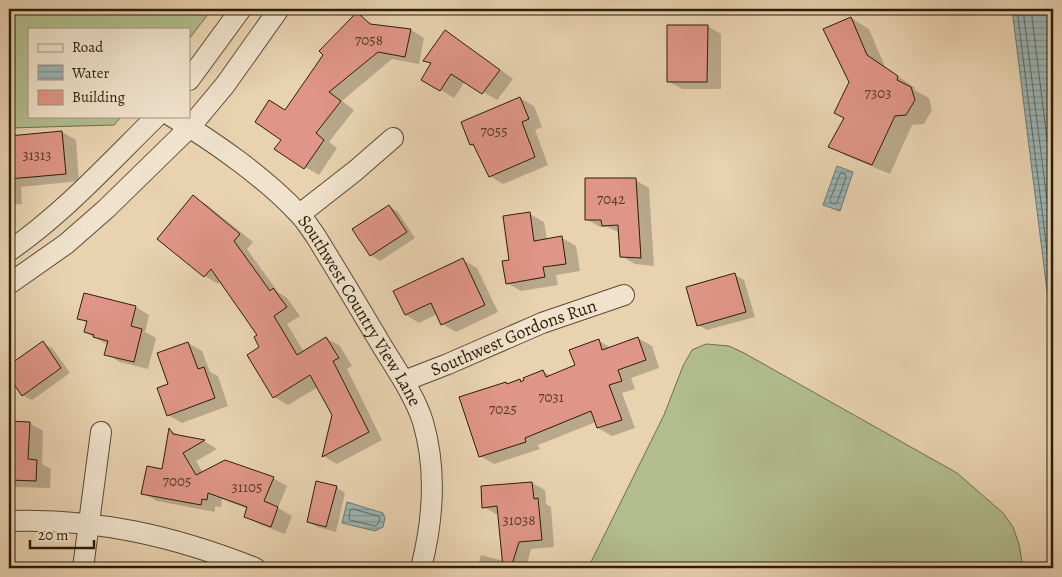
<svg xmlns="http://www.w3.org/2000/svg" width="1062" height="577" font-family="Alegreya,serif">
<defs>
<pattern id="water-rules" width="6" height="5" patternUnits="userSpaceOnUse" patternTransform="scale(1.25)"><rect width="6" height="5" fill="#9bb5b5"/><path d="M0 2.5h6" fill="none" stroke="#7f9391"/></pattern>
</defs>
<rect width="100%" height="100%" fill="#e8d2b0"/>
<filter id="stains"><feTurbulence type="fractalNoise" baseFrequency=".004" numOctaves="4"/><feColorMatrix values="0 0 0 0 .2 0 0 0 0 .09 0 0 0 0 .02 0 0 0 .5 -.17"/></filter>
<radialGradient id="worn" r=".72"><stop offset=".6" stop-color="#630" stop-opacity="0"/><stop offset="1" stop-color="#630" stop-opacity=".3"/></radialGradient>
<path fill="#b2bd8e" stroke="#6f6e4c" d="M9,9H212L189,39V29H29V116H122L114,125L9,128Z
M706,344L729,346L744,353L957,473L1003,513L1013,527L1019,544L1023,568H588L664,415L683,366L692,350Z"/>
<path fill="url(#water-rules)" stroke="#6f7970" d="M1012,9H1053V339Z
M837,166L853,172L840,211L823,205Z
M347,502L383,513L385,518L383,527L375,531L342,523Z"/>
<path fill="#0003" d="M357,14L375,26L411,30L424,38L419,64L392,59L342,101L354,110L329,142L337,148L319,175L305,167L282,139L286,111Z
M851,18L869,29L885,67L915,88L914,90L929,98L932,110L924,124L912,125L890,174L847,156L830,146L845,118L851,82Z
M707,26L721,34V89H682L668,81Z
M446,32L459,40L513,79L497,100L465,81L454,98L423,79L432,64L425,60Z
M520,98L534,106L542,127L535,130L548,165L503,184L490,176L476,147L471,145Z
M62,132L76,140L79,181L21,187L22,204L9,205V137Z
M635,180L649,188L654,266L635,264L621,256L620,233L607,227H600L586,219Z
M194,197L207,205L253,242L247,249L278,292L287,298L300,316L287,324L304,352L326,338L340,346L352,366L347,369L382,440L337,464L323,456L333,415L318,387L288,405L274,397L259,336L221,281L218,284L205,276L159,239Z
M389,206L398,212L415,238L380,261L371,255Z
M530,214L544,222L547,240L562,238L576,246L580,271L556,275L558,285L521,291L507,283Z
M463,260L477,268L498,312L456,332L442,324L437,314L419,323L406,315Z
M735,275L744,280L755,317L707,330L698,325Z
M136,307L149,315L145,332L156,338L148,369L120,362L106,354L108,345L85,332L87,323L79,318Z
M638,338L652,346L659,368L631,378L635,389L622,393L635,428L612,436L598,428L596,422L538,445L540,449L494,464L480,456L506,383L509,385L519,380L523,382L543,371L551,376L576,366L598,340L611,348Z
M43,343L52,348L70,373L32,400L22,395L9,375V367Z
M188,343L202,351L210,372L218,376L228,406L182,423L168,415L170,385Z
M9,422L29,423L43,431L42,464L51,469L50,488L16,487L9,482Z
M170,430L182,437L204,441L217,449L196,461L203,473L248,470V468L273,478L287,486L278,508L292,516L285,534L259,524L245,516L248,509L222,499L221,507L215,506V512L157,501L143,493L163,470Z
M532,483L545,490L546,504L551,507L554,547L531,549L526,568H477L481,555L504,561L499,514H496L484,507Z
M336,487L345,493L336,532L317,527L308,522Z"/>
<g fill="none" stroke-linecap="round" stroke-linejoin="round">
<path stroke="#646a5f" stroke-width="1" d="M1017,9L1053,299
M1023,9L1053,249
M1031,9L1053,189
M841,173L845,174L846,177L837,203L834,204L831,203L830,200Z
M353,509L378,516L380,518L378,524L375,526L350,520L349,518L350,511Z"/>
</g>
<path fill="#df9587" stroke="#2c1e09" d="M357,12L370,24L411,29L405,57L378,52L329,92L341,101L316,133L324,140L304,169L274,149L281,140L255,122L269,100L285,110L323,55L319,51Z
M851,17L867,55L898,76L897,80L911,87L915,100L906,115L895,116L872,165L828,147L844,118L834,113L849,82L823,29Z
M667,25H708L707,82H667Z
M445,30L500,70L482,94L451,74L440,91L421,80L431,63L423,61Z
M520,97L529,119L522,122L535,157L489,177L473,144L470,145L461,122Z
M62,131L66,174L9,179V136Z
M585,178H636L641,258L620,257L618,225L602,226L601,220H585Z
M193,195L240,234L234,241L270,291L273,288L287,307L274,316L297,355L326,337L339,358L333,361L369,432L322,457L332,415L310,375L273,398L247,355L259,347L254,337L257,335L211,269L204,277L157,239Z
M389,205L407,232L370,256L352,229Z
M530,212L534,241L562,236L566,264L543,267L545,277L506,284L502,261L509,260L503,216Z
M463,258L485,305L441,325L431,303L405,315L393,291Z
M735,273L746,312L697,326L686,287Z
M84,293L136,306L131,326L142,329L134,362L104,355L108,341L93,337L94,335L84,332L87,321L77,319Z
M638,337L646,360L618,370L622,381L609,385L622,420L597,428L591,411L525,438L526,442L479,457L459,397L506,382L507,384L520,379L521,382L524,380L523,378L543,370L546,377L575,365L569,350L599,339L602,350Z
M43,341L61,368L22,396L9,377V365Z
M188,342L198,369L204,367L215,398L167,416L157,388L168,384L157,353Z
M9,421L30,422L28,459L37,460L36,481L9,480Z
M169,428L173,434L205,440L183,453L196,475L225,460L274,477L264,501L278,507L271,527L244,517L247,507L208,493L207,500L202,499L201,505L141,494L147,466L162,469Z
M316,481L337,486L326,527L307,522Z
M532,482L534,499L538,498L542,540L519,542L511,568H503L497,506L482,508L481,486Z"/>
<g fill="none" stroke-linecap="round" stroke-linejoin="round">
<defs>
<g id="minor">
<path d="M189,80L241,9"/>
<path id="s1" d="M171,116C213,141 266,178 299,214C305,220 310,228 315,235C338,272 360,309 382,346C396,369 415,396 423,422C437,470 433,521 421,568"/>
<path d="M300,214L355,171L393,138"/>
<path d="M9,251C64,213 109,163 157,116"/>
<path d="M9,284L66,244L106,209L190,127L225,85L279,9"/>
<path id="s2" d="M404,381L448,364L542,323L624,295"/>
<path d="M9,521C96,518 174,536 255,568"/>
<path d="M83,568L101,432"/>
</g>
</defs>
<use href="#minor" stroke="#5b4b33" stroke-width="22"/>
<use href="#minor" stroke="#f0e2cc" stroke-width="20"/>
</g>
<g text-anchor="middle" stroke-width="4" stroke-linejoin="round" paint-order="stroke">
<g font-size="15" fill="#593c28">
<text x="369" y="45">7058</text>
<text x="878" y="98">7303</text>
<text x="494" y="136">7055</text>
<text x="37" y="160">31313</text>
<text x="611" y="204">7042</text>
<text x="551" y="402">7031</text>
<text x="503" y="414">7025</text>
<text x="177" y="486">7005</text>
<text x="247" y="492">31105</text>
<text x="519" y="525">31038</text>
</g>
<g font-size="18" fill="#2c1e09" stroke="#f0e2cc">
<text dy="6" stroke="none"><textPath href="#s1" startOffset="276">Southwest Country View Lane</textPath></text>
<text dy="6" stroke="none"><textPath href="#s2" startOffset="118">Southwest Gordons Run</textPath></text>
</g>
</g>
<rect width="1062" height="577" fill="none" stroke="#e8d2b0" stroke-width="30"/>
<rect x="10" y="10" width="1042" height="557" fill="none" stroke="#2c1e09" stroke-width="2.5"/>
<rect x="15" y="15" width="1032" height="547" fill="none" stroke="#2c1e09"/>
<rect x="28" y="28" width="162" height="90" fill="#f0e2cc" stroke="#a2947e"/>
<rect x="38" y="44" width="25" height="8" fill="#f0e2cc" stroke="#a2947e"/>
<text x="72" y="52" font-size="15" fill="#2c1e09">Road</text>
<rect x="38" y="65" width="25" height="15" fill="url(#water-rules)" stroke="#a2947e"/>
<text x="72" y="78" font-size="15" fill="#2c1e09">Water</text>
<rect x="38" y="90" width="25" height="15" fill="#df9587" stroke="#a2947e"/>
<text x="72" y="102" font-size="15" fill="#2c1e09">Building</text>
<path d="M30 540v8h64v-8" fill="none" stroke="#2c1e09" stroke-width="2.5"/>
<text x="38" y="540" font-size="15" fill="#2c1e09" stroke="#f0e2cc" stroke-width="4" paint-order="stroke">20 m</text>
<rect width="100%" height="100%" filter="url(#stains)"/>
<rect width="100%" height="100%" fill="url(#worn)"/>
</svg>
